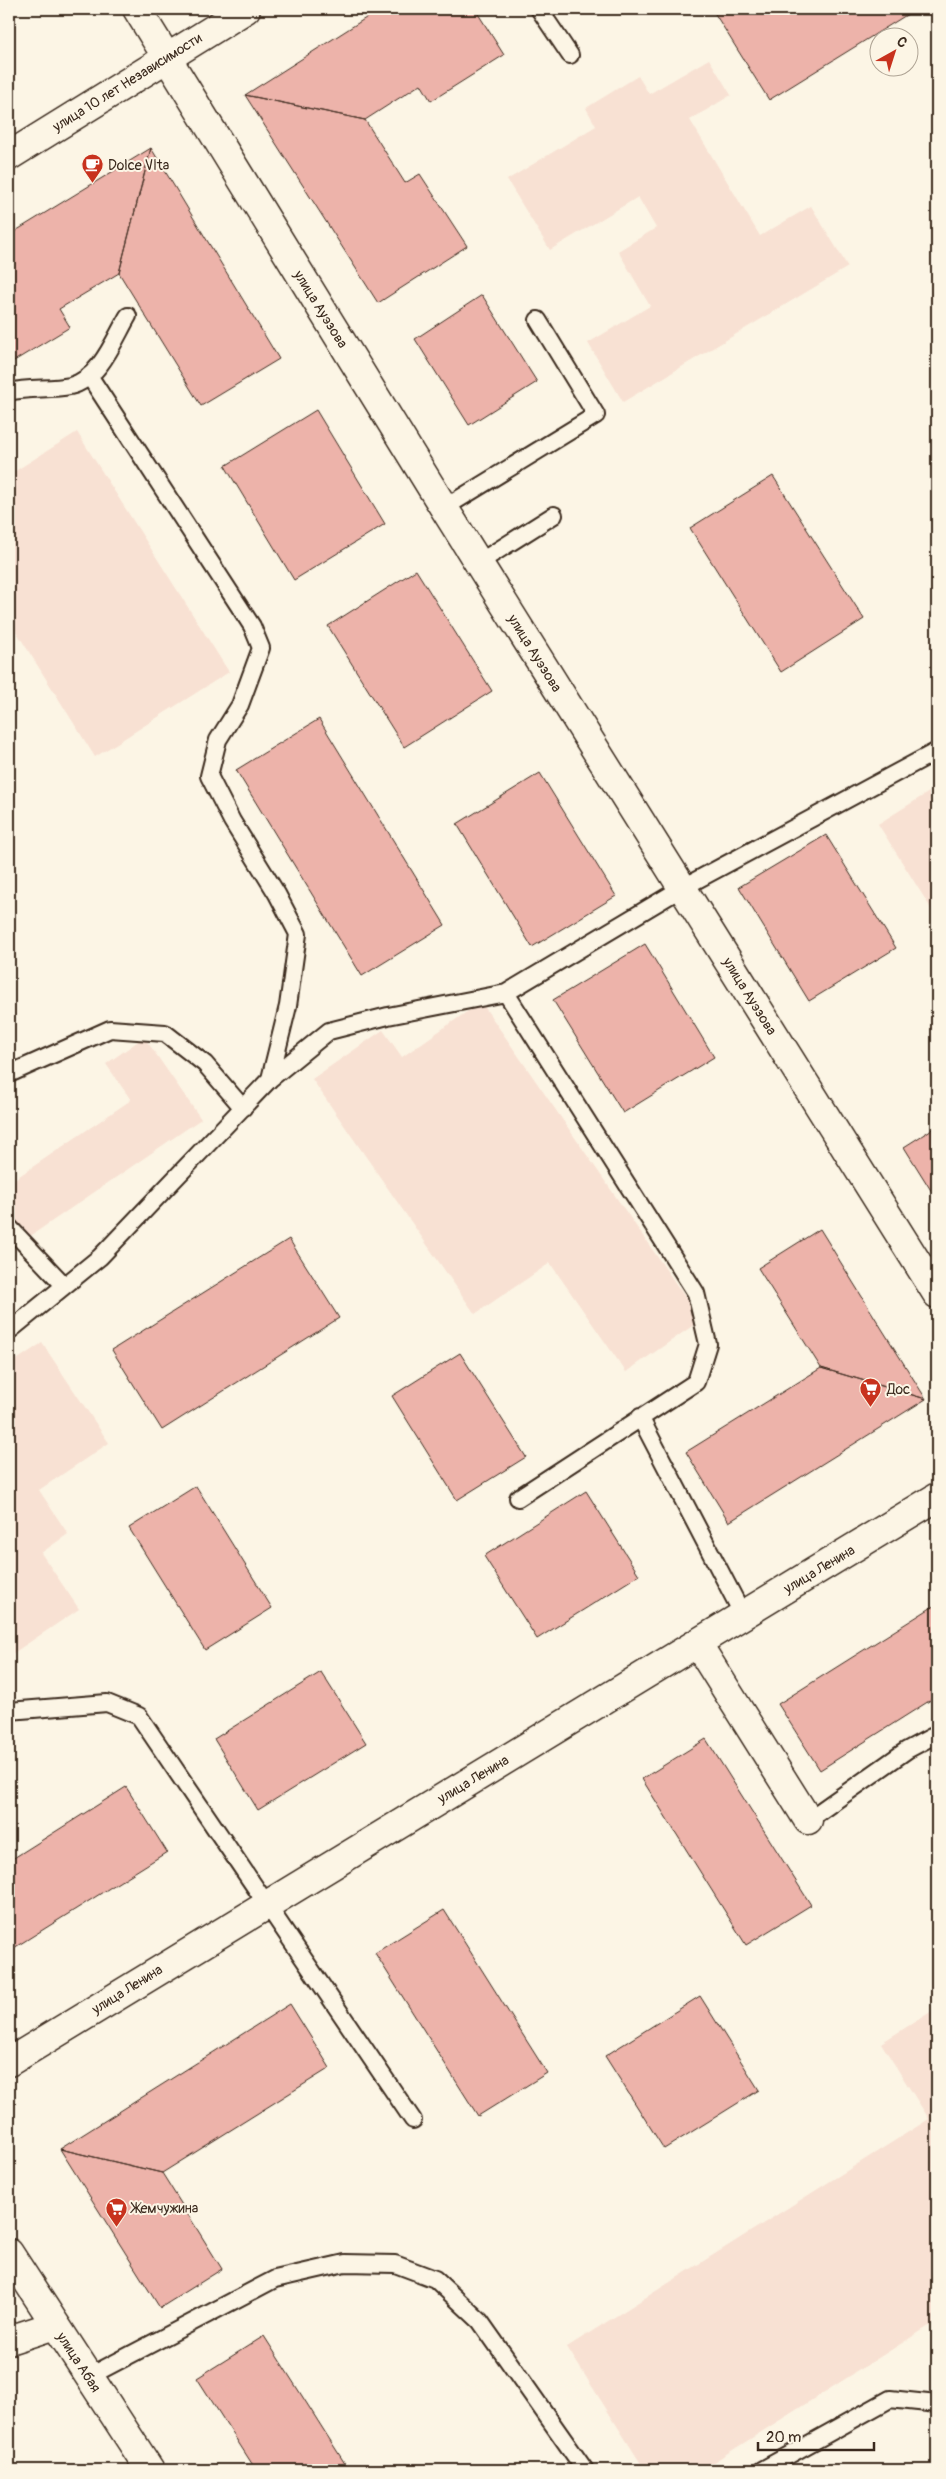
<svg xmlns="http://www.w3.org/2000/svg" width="946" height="2479" font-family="Pangolin,sans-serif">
<rect width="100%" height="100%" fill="#fcf5e5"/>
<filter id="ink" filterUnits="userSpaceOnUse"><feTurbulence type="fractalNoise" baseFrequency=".02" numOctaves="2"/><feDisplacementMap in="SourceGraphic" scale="10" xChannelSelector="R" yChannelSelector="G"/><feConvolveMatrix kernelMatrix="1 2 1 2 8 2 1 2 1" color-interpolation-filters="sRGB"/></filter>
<g filter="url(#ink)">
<path fill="#f8e1d3" d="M709,59L731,95L690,120L760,236L811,206L848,267L623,402L588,343L650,306L618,251L656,228L638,197L550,250L507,180L596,126L586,108L638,76L649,94Z
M77,432L229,672L95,757L9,620V475Z
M937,787V918L878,824Z
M481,1002L701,1320L626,1372L550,1263L475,1314L312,1079L383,1030L402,1057Z
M144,1037L201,1119L26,1239L9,1215V1183L131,1100L106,1064Z
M42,1343L109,1443L39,1490L68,1534L41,1553L79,1609L9,1656V1365Z
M937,2008V2321L701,2470H645L567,2347L929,2119L881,2043Z"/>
<path fill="#edb3aa" stroke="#3b2a1e" d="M380,9H475L504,55L431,101L421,84L365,120L245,95Z
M712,9H916L769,100Z
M245,95L365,120L405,183L420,174L467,246L378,303Z
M151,148L279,359L201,406L119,273Z
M151,148L119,273L59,309L70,327L9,364V235Z
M482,295L537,382L469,425L415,339Z
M316,410L385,524L294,580L225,466Z
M773,476L864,619L781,672L690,528Z
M416,570L492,691L404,747L328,626Z
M319,719L445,925L362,976L236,770Z
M540,773L616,896L532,947L457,824Z
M826,835L896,948L809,1001L739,887Z
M645,944L714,1057L623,1113L553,1000Z
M937,1126V1200L904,1147Z
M820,1229L882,1329L926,1399L821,1368L758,1268Z
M289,1239L339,1318L162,1430L112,1350Z
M460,1353L526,1457L457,1500L392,1396Z
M821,1368L926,1399L729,1522L686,1452Z
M196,1486L272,1608L205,1650L129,1528Z
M586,1491L639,1575L537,1639L484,1556Z
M937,1604V1696L820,1770L778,1704Z
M321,1672L366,1743L258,1810L214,1739Z
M706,1739L811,1905L746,1945L642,1779Z
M126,1787L167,1852L9,1951V1861Z
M444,1910L547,2073L478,2116L375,1953Z
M700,1996L759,2090L664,2149L605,2056Z
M290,2004L330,2068L162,2173L60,2149Z
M60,2149L162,2173L222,2269L160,2308Z
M264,2336L349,2470H256L197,2378Z"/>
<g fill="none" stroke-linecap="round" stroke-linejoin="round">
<defs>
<path id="service" d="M539,9L570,55
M90,377L252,626L261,648L240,705L218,740L209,776L232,821L277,894L298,934L288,1006L270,1079
M9,392C29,387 50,390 70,386C100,379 114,340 128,316
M444,508L596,415L538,320
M478,563L554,515
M506,993L696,1293L708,1344L696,1382L518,1498
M9,1074L110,1029L165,1033L205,1064L243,1108
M9,1227L64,1285
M9,1331L100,1257L270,1079L329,1031L388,1016L506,993L682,888L937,751
M640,1417L743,1615
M9,1711L107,1703L139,1716L413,2120
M808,1820L907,1750L937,1734
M88,2377L275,2279L345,2263L395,2264L435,2279L480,2321L585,2470
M762,2470L890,2399L937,2404"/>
<path id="minor" d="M137,9L444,508L937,1294
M697,1643L808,1820
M9,2062L937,1497
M9,2340L55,2325"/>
<path id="tertiary" d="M9,156L246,9
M9,2253L150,2470"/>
</defs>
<use href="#service" stroke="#3b2a1e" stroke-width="20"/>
<use href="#minor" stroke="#3b2a1e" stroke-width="31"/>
<use href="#tertiary" stroke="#3b2a1e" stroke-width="31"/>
<use href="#service" stroke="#fcf5e5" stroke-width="16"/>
<use href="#minor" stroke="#fcf5e5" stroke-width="28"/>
<use href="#tertiary" stroke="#fcf5e5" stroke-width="28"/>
</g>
</g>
<defs>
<symbol id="cafe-pin" viewBox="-11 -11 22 30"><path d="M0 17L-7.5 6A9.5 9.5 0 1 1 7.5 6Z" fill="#c8321e" stroke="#fcf5e5"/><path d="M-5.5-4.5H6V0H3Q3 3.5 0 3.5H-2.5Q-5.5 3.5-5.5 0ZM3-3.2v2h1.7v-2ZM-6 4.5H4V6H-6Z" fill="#fff"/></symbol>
<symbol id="supermarket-pin" viewBox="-11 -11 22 30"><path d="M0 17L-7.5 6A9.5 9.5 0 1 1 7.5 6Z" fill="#c8321e" stroke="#fcf5e5"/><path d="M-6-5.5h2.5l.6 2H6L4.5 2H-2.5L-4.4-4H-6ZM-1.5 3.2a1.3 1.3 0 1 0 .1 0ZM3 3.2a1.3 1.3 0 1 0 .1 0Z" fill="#fff"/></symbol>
</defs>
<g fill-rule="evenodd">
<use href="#cafe-pin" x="80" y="152" width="25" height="34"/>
<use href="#supermarket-pin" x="858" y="1376" width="25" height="34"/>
<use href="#supermarket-pin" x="104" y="2196" width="25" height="34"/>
</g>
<g text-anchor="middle" stroke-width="4" stroke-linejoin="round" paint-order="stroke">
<g font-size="14" fill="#3b2a1e" stroke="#fcf5e5">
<text transform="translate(127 82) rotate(-32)" y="5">улица 10 лет Независимости</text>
<text transform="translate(321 309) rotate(58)" y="5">улица Ауэзова</text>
<text transform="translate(535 653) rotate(58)" y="5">улица Ауэзова</text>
<text transform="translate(750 996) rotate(58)" y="5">улица Ауэзова</text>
<text transform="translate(819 1569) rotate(-31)" y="5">улица Ленина</text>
<text transform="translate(473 1779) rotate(-31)" y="5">улица Ленина</text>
<text transform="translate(127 1989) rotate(-32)" y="5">улица Ленина</text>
<text transform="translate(79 2362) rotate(57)" y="5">улица Абая</text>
</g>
<g font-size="14" fill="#3b2a1e" stroke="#fcf5e5" text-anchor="start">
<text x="108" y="170">Dolce VIta</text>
<text x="887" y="1394">Дос</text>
<text x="132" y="2213">Жемчужина</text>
</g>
</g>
<rect width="946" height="2479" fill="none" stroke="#fcf5e5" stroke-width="30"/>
<rect x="15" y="15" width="916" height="2449" fill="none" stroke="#3b2a1e" stroke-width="2" filter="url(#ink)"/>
<g transform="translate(894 52) rotate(39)"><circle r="24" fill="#fcf5e5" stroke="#afa495"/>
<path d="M0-4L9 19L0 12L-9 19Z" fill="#c8321e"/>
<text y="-8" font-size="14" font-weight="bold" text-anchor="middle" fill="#3b2a1e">С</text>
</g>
<path d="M758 2442v8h116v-8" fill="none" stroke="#3b2a1e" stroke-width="2.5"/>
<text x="766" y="2442" font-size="15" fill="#3b2a1e" stroke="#fcf5e5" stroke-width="4" paint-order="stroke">20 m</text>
</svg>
